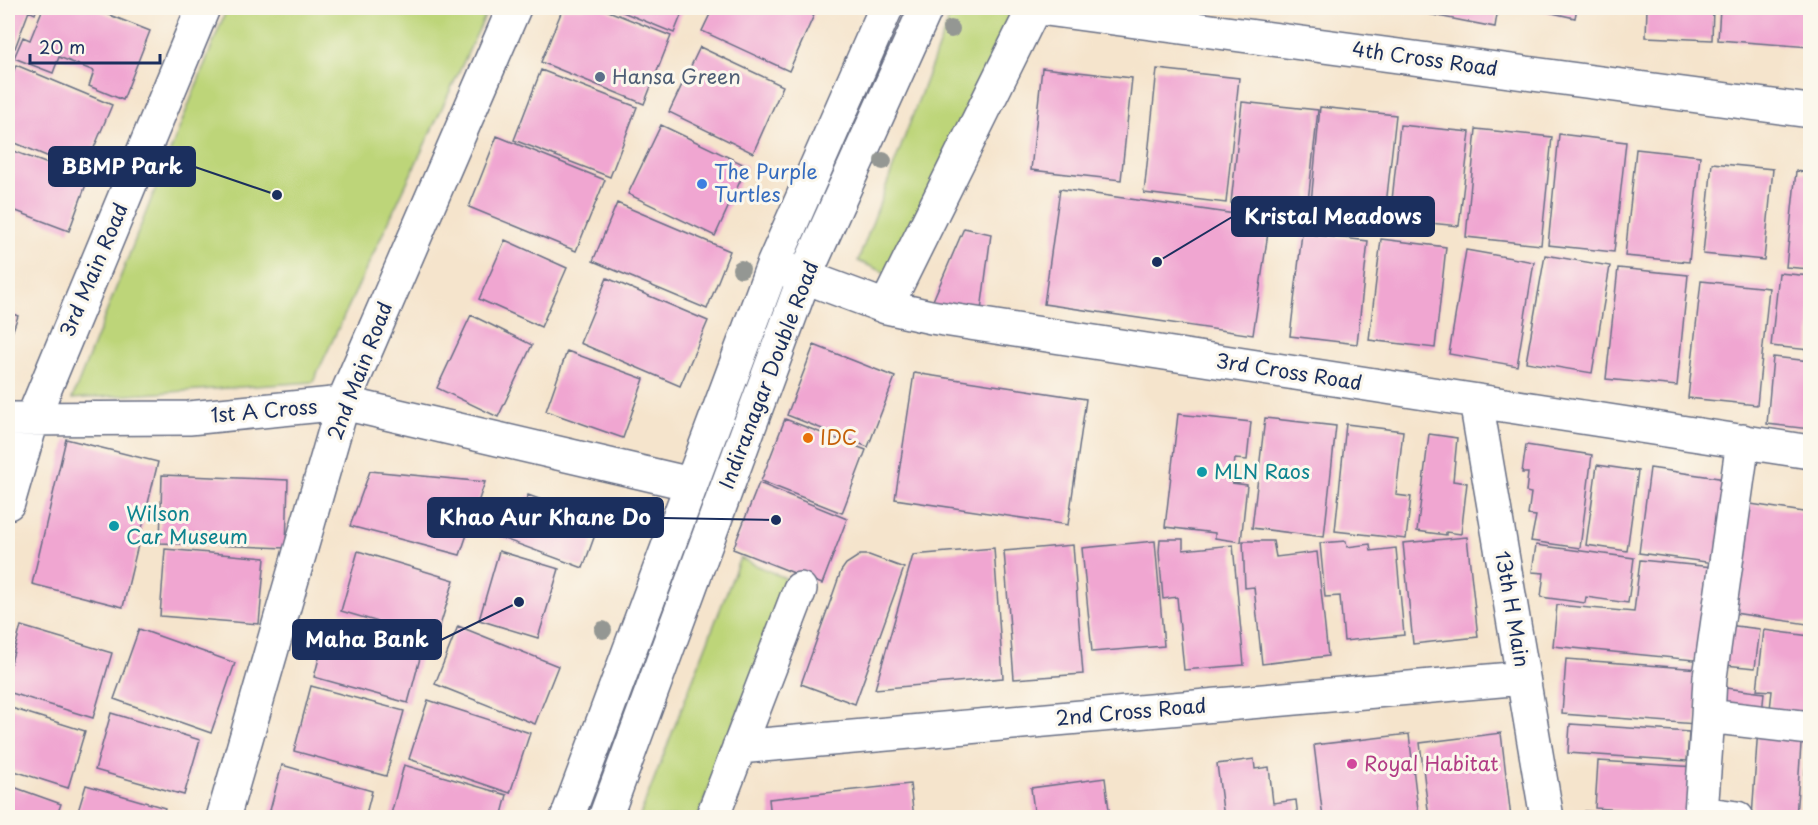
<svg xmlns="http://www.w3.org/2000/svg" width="1818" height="825" font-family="'Playpen Sans',sans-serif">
<rect width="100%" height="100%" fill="#fbf7ec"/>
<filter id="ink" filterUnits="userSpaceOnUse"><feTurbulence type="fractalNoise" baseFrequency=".0167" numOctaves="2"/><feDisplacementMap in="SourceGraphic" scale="12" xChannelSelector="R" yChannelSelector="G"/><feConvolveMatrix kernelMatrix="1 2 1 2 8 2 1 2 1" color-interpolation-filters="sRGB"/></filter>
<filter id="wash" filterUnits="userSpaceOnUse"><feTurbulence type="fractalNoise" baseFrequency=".008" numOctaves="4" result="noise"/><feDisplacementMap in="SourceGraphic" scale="24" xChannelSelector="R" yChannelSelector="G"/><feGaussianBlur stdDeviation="1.35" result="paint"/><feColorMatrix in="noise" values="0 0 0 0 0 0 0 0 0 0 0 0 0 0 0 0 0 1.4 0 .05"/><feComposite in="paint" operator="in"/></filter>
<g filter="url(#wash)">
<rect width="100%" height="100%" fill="#f5e4cc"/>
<path fill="#bdd579" stroke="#6c826c" stroke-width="1.5" d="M227,8H489L313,382L72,399Z
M953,8H1022L891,275L858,261Z
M740,558L789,580L698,817L639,818Z"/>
<g id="blocks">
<path fill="#f0a6d1" d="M8,8H37L35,14L29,11L15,48L8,45Z
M43,8H92L150,31L123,100L89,86L94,71L59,57L53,73L14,58L23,37L30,40Z
M563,8H601L671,36L644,104L541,62Z
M613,8H684L674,33Z
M713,8H799L814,15L789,71L702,31Z
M1423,8H1498L1495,27L1422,13Z
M1530,8H1577L1575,18Z
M1647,8H1713L1712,40L1646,37Z
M1720,8H1810V47L1718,40Z
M700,47L783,86L753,153L669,112Z
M16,65L112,105L86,167L51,152L49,157L8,140V86Z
M1042,68L1132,78L1121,180L1031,170Z
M1157,69L1239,78L1226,203L1144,193Z
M541,70L637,107L610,177L514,140Z
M1242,102L1318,110L1307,211L1231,203Z
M1320,107L1396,115L1383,232L1309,224Z
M661,125L747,166L715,236L628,194Z
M1400,125L1470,132L1459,226L1390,219Z
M1476,129L1552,137L1541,245L1466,237Z
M1559,134L1626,142L1614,252L1548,245Z
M497,136L605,180L576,251L469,207Z
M8,149L88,179L69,231L8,208Z
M1636,149L1700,156L1689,262L1625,256Z
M1712,163L1773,169L1764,260L1703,254Z
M1796,171L1810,173V269L1786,267Z
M1060,189L1270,219L1253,335L1044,304Z
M617,203L730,251L707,309L593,261Z
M964,228L991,234L981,311L931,305Z
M1302,233L1368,241L1357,344L1290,336Z
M1381,239L1446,247L1435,348L1369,340Z
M505,240L567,268L541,327L479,299Z
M1466,250L1534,262L1517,366L1449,354Z
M1545,255L1610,266L1592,373L1526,362Z
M1618,268L1688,275L1677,386L1606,379Z
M1779,273L1810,276V350L1771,346Z
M607,278L708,321L680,386L580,343Z
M1701,281L1769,288L1757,405L1688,398Z
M8,312L18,316L8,344Z
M471,315L532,345L498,417L437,388Z
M814,345L895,377L868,447L787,415Z
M567,351L644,379L623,438L546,411Z
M1773,357L1810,361V429L1767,424Z
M914,373L1086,399L1068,525L895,499Z
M1178,414L1251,422L1247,460L1235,459L1232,483L1247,485L1241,542L1215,538V533L1165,527Z
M1265,418L1336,426L1324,537L1252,528Z
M785,419L866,450L842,513L761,481Z
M1346,424L1403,431L1396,495L1411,497L1406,539L1335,531Z
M1429,434L1457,438L1453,481L1467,483L1461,534L1446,532V535L1417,531Z
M66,439L158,462L123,607L32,584Z
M1526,445L1592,455L1580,548L1531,541L1536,516L1528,515L1531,493L1526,492L1528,473H1522Z
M1597,465L1638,471L1627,551L1586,545Z
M1650,468L1732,480L1721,564L1639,553Z
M370,471L485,482L460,555L350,526Z
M162,475L288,480L286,548L160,543Z
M759,483L847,519L822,584L733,549Z
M528,495L600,521L583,568L499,537L509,507L522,512Z
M1744,503L1810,513V603L1807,624L1728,612Z
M1467,537L1478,637L1413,644L1403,543Z
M1160,539H1183V550L1233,545L1244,665L1184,670L1177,597L1163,599L1159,552Z
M1155,541L1164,646L1092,652L1082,548Z
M1243,541H1273L1276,557L1317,552L1328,656L1262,664L1254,587L1245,588Z
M1346,541L1347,547L1370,544L1371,551L1396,548L1404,635L1344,641L1340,596L1325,597L1320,543Z
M1073,545L1083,674L1014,679L1004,551Z
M1536,545L1634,558L1628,603L1586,597L1585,603L1541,597L1544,573L1532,572Z
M994,548L1003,678L875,689L913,555Z
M165,549L265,558L259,624L160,616Z
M358,551L454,580L436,639L341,611Z
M499,551L559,569L538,638L479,620Z
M860,555H869L904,568L855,704L801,684L841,571L846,564Z
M1640,560L1713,567L1704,661L1553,646L1557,605L1634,612Z
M329,621L423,647L408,703L314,677Z
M1719,624L1760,629L1755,668L1715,664Z
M21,626L112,653L93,718L8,692V673Z
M458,626L558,666L535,724L435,684Z
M139,629L235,663L211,733L114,699Z
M1764,630L1810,636V723L1769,718L1772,691L1757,690Z
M1566,659L1700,669L1696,724L1562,714Z
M311,686L404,711L386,776L294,751Z
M1718,687L1764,693L1762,714L1716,709Z
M428,700L530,733L510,793L409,759Z
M8,707L85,731L68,788L8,769Z
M111,713L200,740L184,795L95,770Z
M1570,724L1689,732L1687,761L1568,753Z
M1758,727L1802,730L1796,818H1752Z
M1501,733L1511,818H1429L1420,743Z
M1409,734L1419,818H1323L1314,745Z
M1808,736H1810V805L1803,804Z
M1254,759L1255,769L1269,767L1273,803L1296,800L1298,818H1224L1217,764Z
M1598,761L1697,767L1694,815L1595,808Z
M282,765L372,791L365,818H268Z
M404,765L507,795L501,818H390Z
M1105,778L1110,818H1035L1031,788Z
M910,784L914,818H771L769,799Z
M8,785L61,804L56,818H8Z
M86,785L165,808L162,818H76Z
M1585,811L1657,816V818H1585Z"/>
</g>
</g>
<g filter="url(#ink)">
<use href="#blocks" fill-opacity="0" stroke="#676e84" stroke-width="1.5"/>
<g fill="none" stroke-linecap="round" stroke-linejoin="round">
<defs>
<path id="minor" d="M1039,8L1810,111
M773,265L886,307L931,317L1810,452
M886,307L1034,8
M1476,401L1547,818
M8,419L189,418L343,403L691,484
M1743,441L1710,677L1708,716L1810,728
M8,503L32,420L203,8
M1708,716L1701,813L1737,818
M739,747L1523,678
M223,818L343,403L514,8
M567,818L773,265L886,8
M605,818L804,278L926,8
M712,818L800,589"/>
</defs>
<use href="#minor" stroke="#676e84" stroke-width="36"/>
<use href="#minor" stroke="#fff" stroke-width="33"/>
</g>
<g fill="#949793">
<circle cx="951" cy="29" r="9"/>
<circle cx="883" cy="161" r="9"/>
<circle cx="741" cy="269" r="9"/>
<circle cx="603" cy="630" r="9"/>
</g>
</g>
<circle fill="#5c6f8a" stroke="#fbf7ec" stroke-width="2" cx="600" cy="77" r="6"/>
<circle fill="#3f7fe0" stroke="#fbf7ec" stroke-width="2" cx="702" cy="184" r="6"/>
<circle fill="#e8710a" stroke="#fbf7ec" stroke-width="2" cx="808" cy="438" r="6"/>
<g fill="#0f9aa8" stroke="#fbf7ec" stroke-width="2">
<circle cx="1202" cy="472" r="6"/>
<circle cx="114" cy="526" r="6"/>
</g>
<circle fill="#d1479c" stroke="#fbf7ec" stroke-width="2" cx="1352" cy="764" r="6"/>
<g text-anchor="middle" stroke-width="6" stroke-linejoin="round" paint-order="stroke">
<g font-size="20" fill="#1b2f5e" stroke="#fbf7ec">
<text transform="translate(1425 59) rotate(8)" y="7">4th Cross Road</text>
<text transform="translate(94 270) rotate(-67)" y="7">3rd Main Road</text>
<text transform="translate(360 371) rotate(-69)" y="7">2nd Main Road</text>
<text transform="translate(1289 372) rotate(9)" y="7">3rd Cross Road</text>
<text transform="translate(769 375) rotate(-69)" y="7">Indiranagar Double Road</text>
<text transform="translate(264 411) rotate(-5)" y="7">1st A Cross</text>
<text transform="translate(1512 609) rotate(80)" y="7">13th H Main</text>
<text transform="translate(1131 712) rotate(-5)" y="7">2nd Cross Road</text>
</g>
<g font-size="20" fill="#4e5e75" stroke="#fbf7ec" text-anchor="start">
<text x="612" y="84">Hansa Green</text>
</g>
<g font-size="20" fill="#366cbe" stroke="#fbf7ec" text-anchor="start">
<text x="714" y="179">The Purple<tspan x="714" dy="23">Turtles</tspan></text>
</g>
<g font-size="20" fill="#c56008" stroke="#fbf7ec" text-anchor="start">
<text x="820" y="445">IDC</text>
</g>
<g font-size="20" fill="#0d838f" stroke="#fbf7ec" text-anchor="start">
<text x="1214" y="479">MLN Raos</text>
<text x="126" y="521">Wilson<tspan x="126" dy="23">Car Museum</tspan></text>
</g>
<g font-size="20" fill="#b23c85" stroke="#fbf7ec" text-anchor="start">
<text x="1364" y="771">Royal Habitat</text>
</g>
</g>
<path fill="none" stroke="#1b2f5e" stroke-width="2" d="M277 195L195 167M1157 262L1232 217M776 520L663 518M519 602L441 640"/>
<g fill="#1b2f5e" stroke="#fbf7ec" stroke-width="2">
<circle cx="277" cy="195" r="6"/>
<circle cx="1157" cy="262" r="6"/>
<circle cx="776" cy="520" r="6"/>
<circle cx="519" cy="602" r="6"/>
</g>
<g fill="#1b2f5e" stroke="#1b2f5e" stroke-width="2">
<rect x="49" y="147" width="146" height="39" rx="6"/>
<rect x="1232" y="197" width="202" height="39" rx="6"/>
<rect x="428" y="498" width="235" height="39" rx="6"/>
<rect x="293" y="620" width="148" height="39" rx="6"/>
</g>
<g font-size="21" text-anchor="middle" font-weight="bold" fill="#fff">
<text x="122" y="174">BBMP Park</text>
<text x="1333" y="224">Kristal Meadows</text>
<text x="545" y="525">Khao Aur Khane Do</text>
<text x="367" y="647">Maha Bank</text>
</g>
<rect width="1818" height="825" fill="none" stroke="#fbf7ec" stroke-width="30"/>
<path d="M30 54v9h130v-9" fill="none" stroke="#1b2f5e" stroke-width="3"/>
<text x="39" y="54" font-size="18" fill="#1b2f5e" stroke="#fbf7ec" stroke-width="4.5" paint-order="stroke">20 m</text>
</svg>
